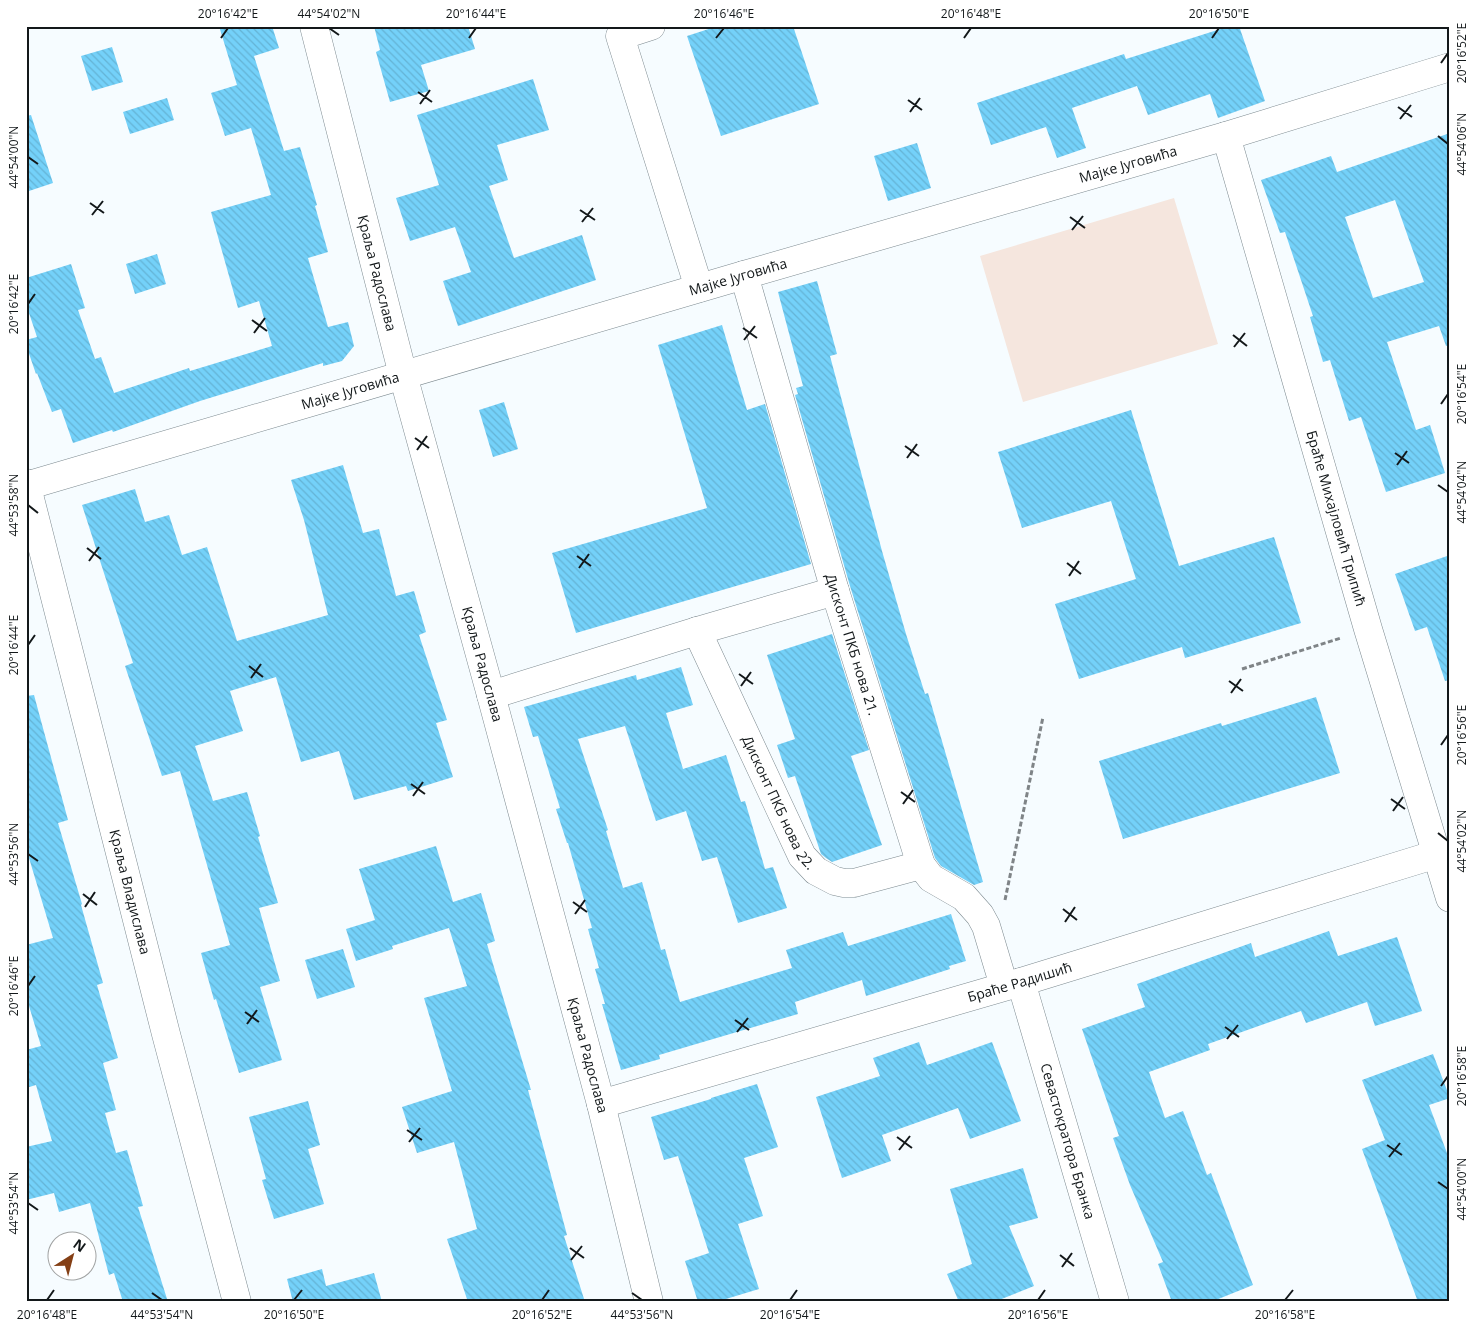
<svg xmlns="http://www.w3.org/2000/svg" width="1476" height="1328" font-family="'Open Sans',sans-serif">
<defs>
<pattern id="building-back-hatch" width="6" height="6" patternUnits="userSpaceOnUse" patternTransform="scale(1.25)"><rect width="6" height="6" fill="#74d1f9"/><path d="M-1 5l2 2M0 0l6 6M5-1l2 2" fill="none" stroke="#64b3d5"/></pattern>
</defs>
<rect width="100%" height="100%" fill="#f6fcff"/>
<path fill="#f5e6de" d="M1174,198L1218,344L1023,402L980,256Z"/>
<path fill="url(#building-back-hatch)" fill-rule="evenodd" d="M219,26H272L279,48L254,56L284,151L300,147L317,205L315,206L328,252L308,258L328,327L348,322L354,346L342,361L323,366V363L200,401L113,432L112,430L73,443L61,409L52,412L37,373L36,374L26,345V340L37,337L26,304V278L71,264L85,308L78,310L95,359L101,357L114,393L189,368L190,371L272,346L259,301L238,308L211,212L271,195L251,128L225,136L211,93L237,85Z
M374,26H468L475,49L421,65L429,91L390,102L376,52L380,50Z
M718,26H793L819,104L721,136L687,36Z
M1230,26H1239L1265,101L1218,118L1210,94L1148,115L1137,86L1072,108L1086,148L1057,158L1046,127L991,145L977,103L1124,54L1126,59Z
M112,47L123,82L92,91L81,56Z
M533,79L549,130L497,145L508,180L489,186L514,258L582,235L596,280L458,326L443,281L471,272L455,227L410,241L396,198L439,185L417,115Z
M167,98L174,120L130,134L123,112Z
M31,115L53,183L26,192V116Z
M1450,133V345L1446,346L1439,326L1387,342L1416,430L1430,425L1445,473L1386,492L1361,417L1349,421L1330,360L1323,362L1310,317L1313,316L1285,232L1280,233L1261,180L1331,156L1337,172ZM1395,200L1424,282L1373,298L1345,217Z
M917,143L931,188L888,201L874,156Z
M157,254L166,284L135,294L126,264Z
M817,281L837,354L830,356L882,551L906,634L925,694L928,693L983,882L974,885L941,866L935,858L850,586L795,395L798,394L796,388L803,386L778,292Z
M722,325L747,410L765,404L811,564L576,633L552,553L707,508L658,345Z
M504,402L518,449L493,457L479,410Z
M1131,410L1179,566L1274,537L1301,623L1185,658L1182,647L1079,679L1055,604L1136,579L1111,501L1022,528L998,452Z
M343,465L363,533L379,529L396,596L414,591L426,632L419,635L447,720L436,723L453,777L408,791L406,786L354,800L339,751L301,762L276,677L230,691L243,731L195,746L213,801L247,792L260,836L258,837L278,903L259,908L280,981L260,987L282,1060L239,1073L216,999L214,1000L201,953L230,945L180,771L162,776L125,666L133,663L82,505L135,489L145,522L169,515L182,555L207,547L237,641L328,615L304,520L291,480Z
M1450,555V680L1445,681L1427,627L1415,631L1395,574Z
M832,634L869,750L851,756L882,845L832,862L826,858L821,854L795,776L788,778L777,745L795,739L767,655Z
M681,667L693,705L666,713L683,769L726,755L741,802L745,801L765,869L773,867L787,908L738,923L717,857L702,861L686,811L656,821L625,726L578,739L608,830L606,831L623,888L642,882L661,950L665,949L680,1002L792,968L786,950L843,932L848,946L951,914L966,961L949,966L950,969L866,996L862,980L795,1002L798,1014L659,1055L660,1059L621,1070L602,1004H605L595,969L599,968L588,929L592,928L568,843H567L556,809L560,808L538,736L533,737L524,707L636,675L637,680Z
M34,695L68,820L58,823L82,904L81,905L103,983L97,985L118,1058L103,1063L116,1110L105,1113L116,1153L127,1150L143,1206L138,1207L168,1302H123L114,1273L109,1275L90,1203L59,1212L54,1193L26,1200V1147L52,1141L36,1085L26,1088V1050L41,1046L26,996V945L53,938L26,848V696Z
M1316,697L1340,773L1123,839L1099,761L1221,723L1222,726Z
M436,846L453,902L481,893L495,941L487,944L531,1090H528L567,1235L564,1236L585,1302H468L447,1239L477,1229L454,1142L417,1153L402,1107L452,1091L424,998L467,986L449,928L392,946L393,949L356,961L346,929L375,920L359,869Z
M1329,931L1338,956L1397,937L1422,1011L1375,1026L1367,1002L1306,1023L1301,1011L1208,1044L1210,1050L1149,1072L1165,1118L1183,1111L1207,1175L1211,1173L1253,1285L1211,1302H1172L1158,1264L1163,1262L1130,1185L1113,1138L1119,1136L1082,1029L1145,1007L1137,984L1251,943L1255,957Z
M343,949L355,987L317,999L305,960Z
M919,1042L927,1065L992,1042L1021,1121L970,1139L958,1108L882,1135L891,1161L842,1178L816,1097L880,1076L873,1058Z
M1433,1054L1450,1098L1429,1105L1450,1161V1302H1418L1362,1149L1385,1140L1362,1080Z
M757,1084L778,1147L744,1158L763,1216L738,1224L759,1289L716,1302H698L685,1261L709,1253L678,1156L664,1160L651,1117L711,1099V1098Z
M308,1101L320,1145L308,1149L324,1204L274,1219L262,1180L266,1179L249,1117Z
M1023,1168L1038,1218L1009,1226L1034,1286L994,1302H959L947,1274L972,1264L950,1189Z
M322,1269L326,1286L374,1273L382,1302H293L287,1279Z"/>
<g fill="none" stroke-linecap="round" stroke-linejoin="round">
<defs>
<g id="minor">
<path id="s1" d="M314,26L403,375L491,695L601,1104L649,1302"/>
<path d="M651,26L620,36L699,288"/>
<path id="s2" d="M1226,136L1368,629L1450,898"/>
<path id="s3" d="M744,275L835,591L921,865L931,878L964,897L980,915L986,926L1004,986"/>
<path id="s4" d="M26,483L166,1034L237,1302"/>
<path id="s5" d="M26,486L744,275L1226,136L1450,67"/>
<path id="s6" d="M697,631L802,856L816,871L835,881L844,883H854L921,865"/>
<path d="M491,695L697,631L835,591"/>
<path id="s7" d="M1021,982L1115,1302"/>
<path id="s8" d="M601,1104L1021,982L1437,854"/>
</g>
</defs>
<use href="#minor" stroke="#7d8a90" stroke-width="29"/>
<path stroke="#7f8487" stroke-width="3" stroke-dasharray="5 2.5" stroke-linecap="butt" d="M1242,669L1341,638
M1005,900L1043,717"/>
<use href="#minor" stroke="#fff" stroke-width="28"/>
</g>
<path fill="none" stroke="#13181a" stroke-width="2" d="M329,28L339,35M221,38L228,28M469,38L476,28M716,38L724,28M964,38L971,28M1212,38L1219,28M1441,63L1448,53M418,92L432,102M908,100L922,110M420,104L430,90M1398,107L1412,117M910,112L920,98M1400,119L1411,105M1438,136L1448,144M28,157L38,164M90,203L104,213M580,210L595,220M92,215L103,201M1070,217L1085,228M582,222L593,208M1072,230L1083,216M28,304L35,294M252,320L267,331M743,328L757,338M254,333L265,318M1233,335L1247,346M744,340L755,326M1234,347L1245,333M1441,404L1448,394M415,438L429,448M905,446L919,456M417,450L427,436M1395,453L1409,463M907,458L917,444M1397,465L1407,451M1438,485L1448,492M28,505L38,513M87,548L101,559M577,556L591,566M89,561L99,547M1067,563L1081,574M579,568L589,554M1069,576L1079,561M28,645L35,635M249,666L263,677M739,674L753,684M251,678L261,664M1229,681L1243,691M741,686L751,672M1231,693L1241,679M1441,745L1448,735M411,784L425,794M901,792L915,802M413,796L423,782M1391,799L1405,809M903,804L913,790M1393,811L1403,797M1438,833L1448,841M28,854L38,861M83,894L97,905M573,902L587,912M85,907L95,892M1063,909L1077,920M575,914L585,900M1065,922L1075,907M28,986L35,976M245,1012L259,1022M735,1020L749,1030M247,1024L257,1010M1225,1027L1239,1037M737,1032L748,1018M1227,1039L1238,1025M1441,1086L1448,1076M407,1130L422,1140M897,1137L912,1148M409,1142L420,1128M1387,1145L1402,1155M899,1150L910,1136M1389,1157L1400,1143M1438,1182L1448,1189M28,1203L38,1210M570,1248L584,1258M1060,1255L1074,1266M571,1260L582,1246M1062,1267L1072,1253M152,1293L162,1300M632,1293L642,1300M47,1300L54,1290M294,1300L302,1290M542,1300L549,1290M790,1300L797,1290M1038,1300L1045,1290M1285,1300L1293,1290"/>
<g text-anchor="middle" stroke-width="4" stroke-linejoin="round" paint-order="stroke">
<g font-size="14" fill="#13181a" stroke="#fff">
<text dy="5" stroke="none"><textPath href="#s5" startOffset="1148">Мајке Југовића</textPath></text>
<text dy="5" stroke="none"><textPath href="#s1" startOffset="255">Краља Радослава</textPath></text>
<text dy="5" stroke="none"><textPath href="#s5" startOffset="742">Мајке Југовића</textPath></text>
<text dy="5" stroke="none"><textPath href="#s5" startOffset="338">Мајке Југовића</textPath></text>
<text dy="5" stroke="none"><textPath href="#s2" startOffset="398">Браће Михајловић Трипић</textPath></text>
<text dy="5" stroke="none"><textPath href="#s3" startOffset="385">Дисконт ПКБ нова 21.</textPath></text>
<text dy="5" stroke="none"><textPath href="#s1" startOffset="660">Краља Радослава</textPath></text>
<text dy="5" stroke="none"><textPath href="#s6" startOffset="190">Дисконт ПКБ нова 22.</textPath></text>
<text dy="5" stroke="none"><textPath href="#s4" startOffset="422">Краља Владислава</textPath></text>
<text dy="5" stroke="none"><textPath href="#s8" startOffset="436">Браће Радишић</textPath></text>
<text dy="5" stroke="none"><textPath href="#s1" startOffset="1065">Краља Радослава</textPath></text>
<text dy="5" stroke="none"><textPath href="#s7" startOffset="166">Севастократора Бранка</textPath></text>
</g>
</g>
<rect width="1476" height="1328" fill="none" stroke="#ffffff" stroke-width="55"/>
<g transform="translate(72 1256) rotate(36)"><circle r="24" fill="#ffffff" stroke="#a1a3a3"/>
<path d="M0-4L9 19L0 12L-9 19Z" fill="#843f15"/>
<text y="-8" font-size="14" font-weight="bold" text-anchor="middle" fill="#13181a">N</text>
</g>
<rect x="28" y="28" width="1420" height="1272" fill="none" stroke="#13181a" stroke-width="2"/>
<g font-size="12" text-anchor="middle" fill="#13181a">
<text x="228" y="18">20°16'42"E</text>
<text x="329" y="18">44°54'02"N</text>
<text x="476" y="18">20°16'44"E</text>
<text x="724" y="18">20°16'46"E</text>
<text x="971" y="18">20°16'48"E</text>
<text x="1219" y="18">20°16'50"E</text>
<text transform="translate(1462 53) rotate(-90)" y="4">20°16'52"E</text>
<text transform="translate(1462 144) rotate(-90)" y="4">44°54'06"N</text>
<text transform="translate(14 157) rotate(-90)" y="4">44°54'00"N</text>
<text transform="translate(14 304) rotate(-90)" y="4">20°16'42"E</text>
<text transform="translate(1462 394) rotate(-90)" y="4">20°16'54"E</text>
<text transform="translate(1462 492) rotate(-90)" y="4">44°54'04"N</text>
<text transform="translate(14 505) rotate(-90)" y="4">44°53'58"N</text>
<text transform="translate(14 645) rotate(-90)" y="4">20°16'44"E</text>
<text transform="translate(1462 735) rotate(-90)" y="4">20°16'56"E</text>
<text transform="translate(1462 841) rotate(-90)" y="4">44°54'02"N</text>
<text transform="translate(14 854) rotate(-90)" y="4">44°53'56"N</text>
<text transform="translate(14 986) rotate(-90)" y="4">20°16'46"E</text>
<text transform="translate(1462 1076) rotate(-90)" y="4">20°16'58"E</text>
<text transform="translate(1462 1189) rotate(-90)" y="4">44°54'00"N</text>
<text transform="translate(14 1203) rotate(-90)" y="4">44°53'54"N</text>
<text x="47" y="1319">20°16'48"E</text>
<text x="162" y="1319">44°53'54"N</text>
<text x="294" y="1319">20°16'50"E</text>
<text x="542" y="1319">20°16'52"E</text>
<text x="642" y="1319">44°53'56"N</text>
<text x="790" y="1319">20°16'54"E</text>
<text x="1038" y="1319">20°16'56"E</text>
<text x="1285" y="1319">20°16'58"E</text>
</g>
</svg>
